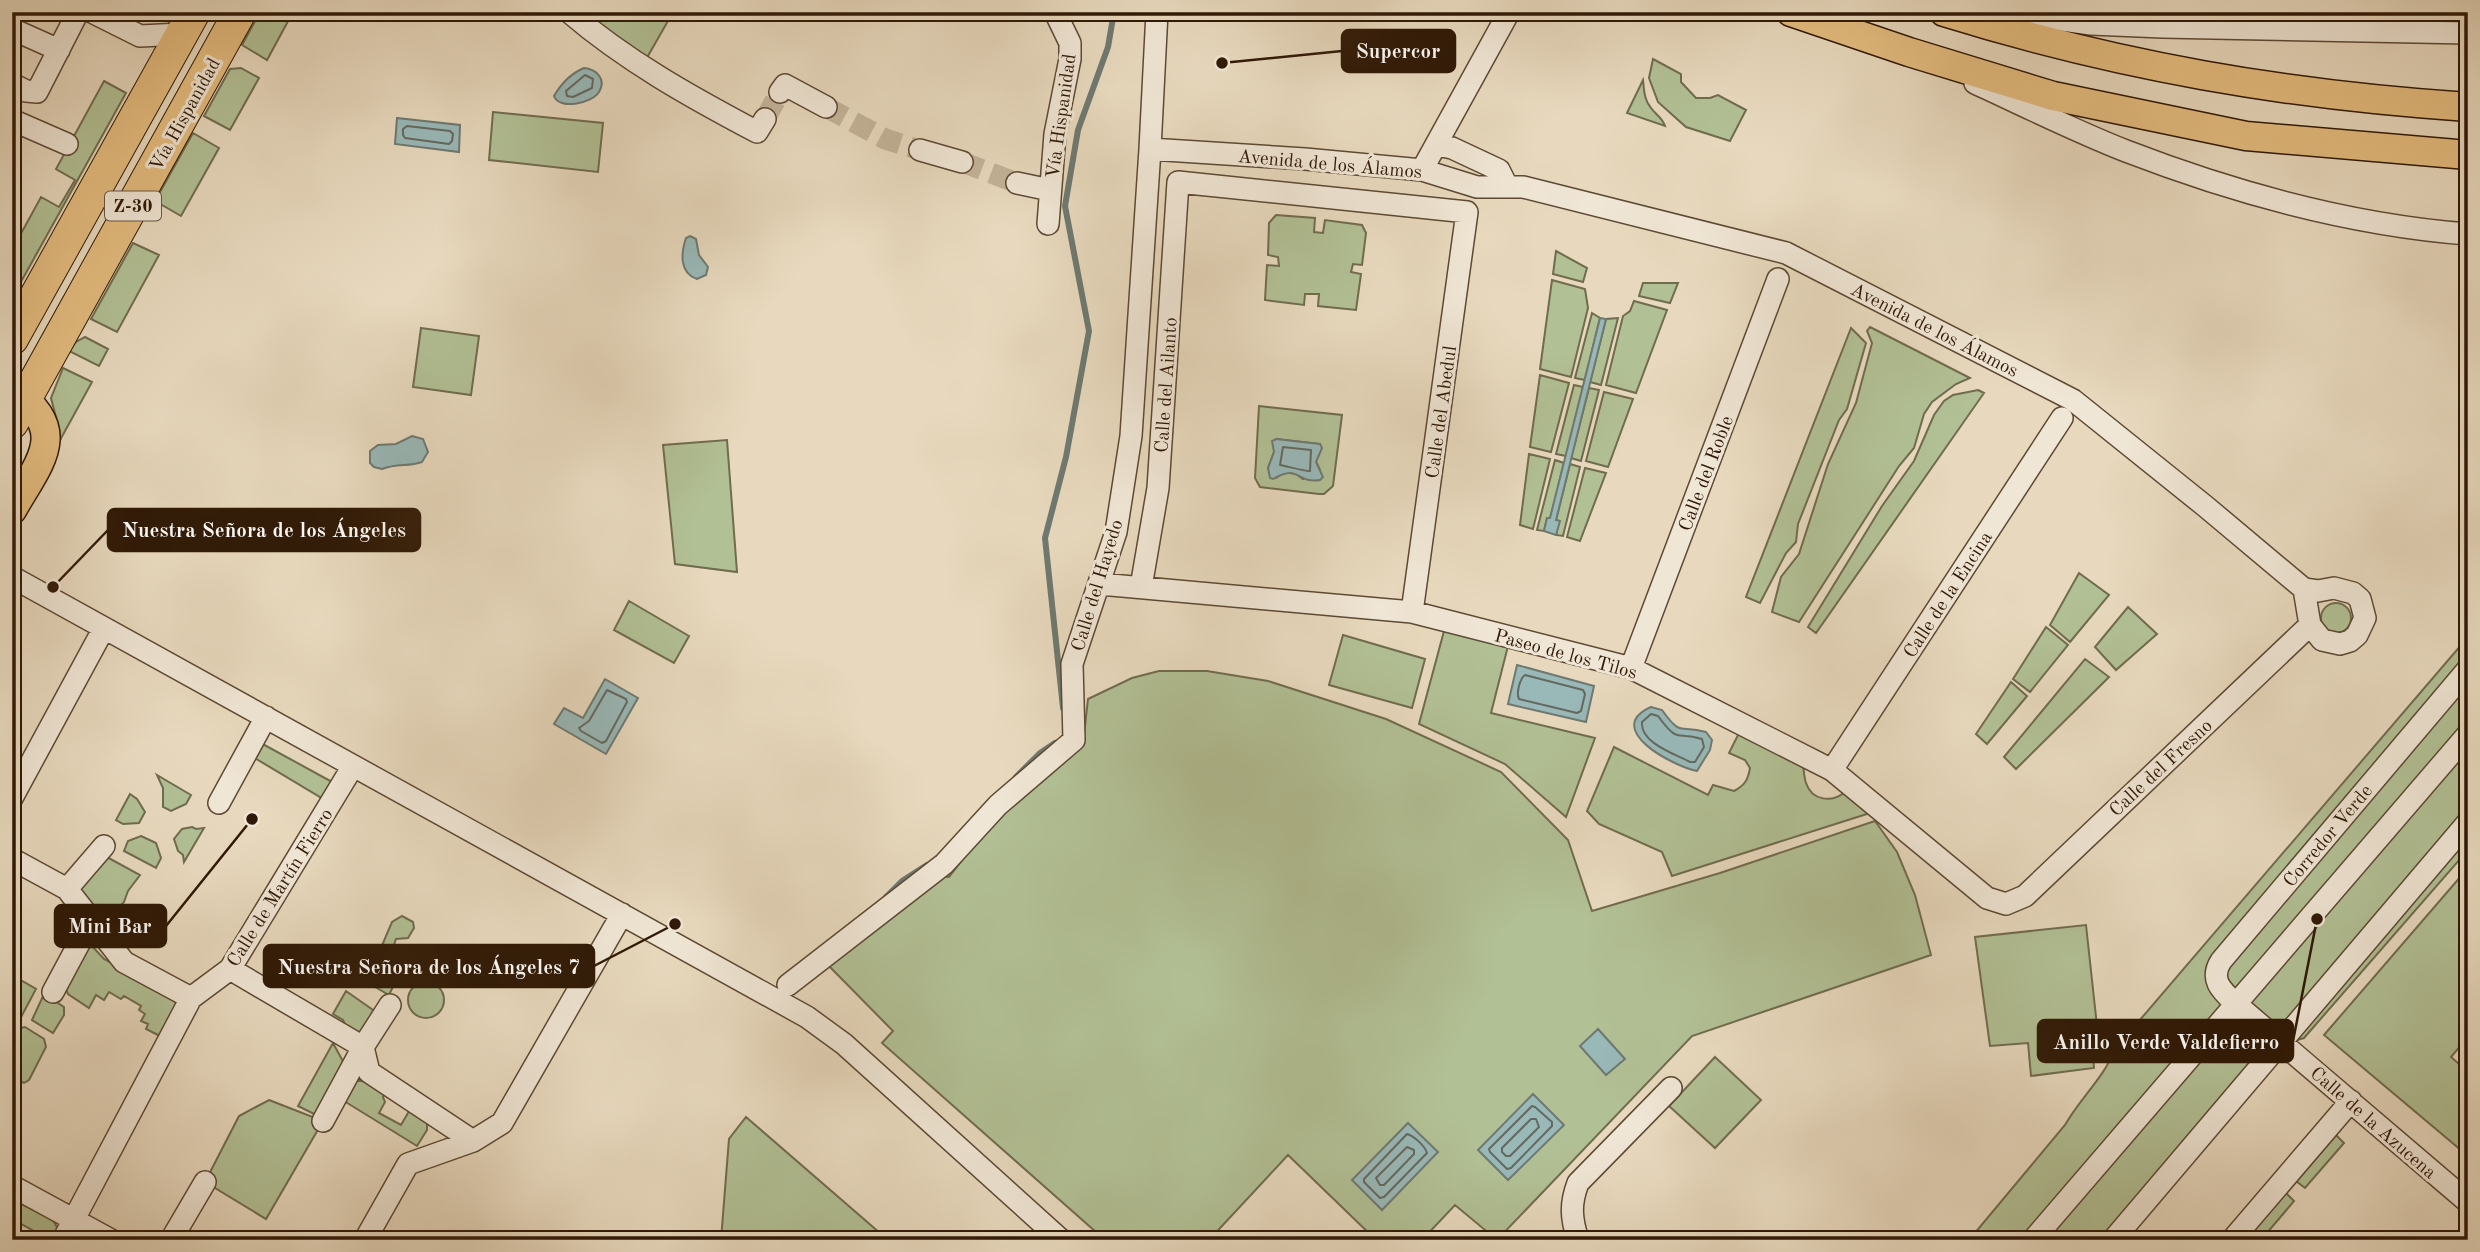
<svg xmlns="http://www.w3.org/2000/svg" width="2480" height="1252" font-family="'Old Standard TT',serif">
<rect width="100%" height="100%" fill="#e8d9be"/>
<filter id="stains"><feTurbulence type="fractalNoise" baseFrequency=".00286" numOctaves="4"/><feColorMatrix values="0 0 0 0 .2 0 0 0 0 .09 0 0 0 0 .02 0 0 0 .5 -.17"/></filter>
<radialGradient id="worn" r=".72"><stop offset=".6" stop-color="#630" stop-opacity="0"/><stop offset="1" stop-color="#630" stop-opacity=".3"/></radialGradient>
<path fill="#b2c095" stroke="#706c4e" stroke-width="2" fill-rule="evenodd" d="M260,12H293L267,60L242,45Z
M592,12H652L668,21L641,68L583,33Z
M1653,59L1681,74V82L1696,98H1710L1718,95L1746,110L1730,141L1686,127L1658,102L1649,78Z
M241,68L259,78L230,130L204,116L230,69Z
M1643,80C1644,89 1644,100 1651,108C1656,115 1662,117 1665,126L1627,113Z
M104,81L126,93L12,298V250L41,197L59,207L75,180L56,169Z
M493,112L603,123L598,172L489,160Z
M193,133L219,148L181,216L155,201Z
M1276,215L1315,218L1314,232L1323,233L1325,220L1362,225L1366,233L1362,265L1353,264L1351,272L1361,274L1356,310L1318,306L1319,294H1305L1304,305L1265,300L1267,265L1279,266L1278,257L1268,255L1269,223Z
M133,243L159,255L117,332L91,319Z
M1556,251L1587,268L1583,282L1553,274Z
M1552,280L1585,289L1588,308L1571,377L1540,369Z
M1643,283H1678L1670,303L1639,296Z
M1634,301L1667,310L1636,393L1606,385L1623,316L1630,311Z
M1592,313L1600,318L1585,380L1575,378Z
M1618,318L1601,385L1590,382L1606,319Z
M1870,327L1970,378L1956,384L1932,402L1924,414L1914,448L1899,466L1799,622L1772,612L1781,577L1799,554L1828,464L1856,403L1872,343L1867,331Z
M421,328L479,336L471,395L413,387Z
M1851,328L1866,343L1847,409L1839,420L1798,524L1796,542L1786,553L1760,603L1746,597Z
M85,337L108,349L99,366L69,351L76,342Z
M63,368L92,382L59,442L58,425L51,398Z
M1540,375L1569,383L1551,452L1530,447Z
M1574,385L1583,387L1566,456L1556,454Z
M1589,388L1599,390L1581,461L1571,458Z
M1978,390L1984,393L1816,633L1808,627L1882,506L1914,461L1934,415L1944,401L1953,395Z
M1604,392L1633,399L1608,467L1586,461Z
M1259,406L1342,415L1333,486L1324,494H1319L1260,487L1255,478ZM1276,439L1320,444L1316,462L1320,470L1303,479L1296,474L1285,472L1276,478L1268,468L1274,452Z
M727,440L737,572L675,564L663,445Z
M1529,454L1550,459L1533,529L1520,525Z
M1555,460L1564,463L1550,519L1547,518L1544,531L1537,530Z
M1570,464L1580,467L1563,536L1556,535L1559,521L1556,520Z
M1585,468L1606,473L1580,541L1567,537Z
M2079,573L2109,595L2070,642L2050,625Z
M629,601L689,636L674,663L614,630Z
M2321 618a15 15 0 1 1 30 0a15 15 0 1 1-30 0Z
M2128,607L2157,634L2116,670L2095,647Z
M2046,627L2068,645L2030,692L2013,679Z
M1444,631L1508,646L1491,713L1595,738L1566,817L1505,764L1419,724Z
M1343,635L1425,659L1412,708L1329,685Z
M2468,637V850L2304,1038L2273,1047L2107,1240H1969L2065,1125C2080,1098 2104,1078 2115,1049Z
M2085,659L2109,677L2016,769L2004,757Z
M1159,671H1207L1268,681L1386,719L1501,772L1568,840L1592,911L1720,873L1875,821L1897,852L1915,895L1931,955L1692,1036L1497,1240L1455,1205L1422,1240H1376L1288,1155L1209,1240H1105L882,1043L893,1031L826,963L937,876L949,877L997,815L1083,744L1088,699L1132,678Z
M2011,682L2027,696L1987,744L1976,734Z
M1739,733L1803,765C1804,771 1804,777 1806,783C1812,801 1832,803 1845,792L1870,813L1672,876L1662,852L1599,824L1587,811L1614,747L1708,795L1713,785L1734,791C1745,785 1748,780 1750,768L1745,760L1729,753Z
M259,742L334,783L325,800L253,757Z
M157,775L191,795L186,804L171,811L163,807V788Z
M130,794L137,799L145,812L139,823L123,824L116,820Z
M192,827L196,829L204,828L184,862L183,855L178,851L174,839L182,829Z
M141,836L156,843L161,858L156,868L124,851L128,841Z
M105,856L140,875L128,891L124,902L114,912L111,921L104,928L80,889Z
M2468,868V1037L2451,1057L2468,1072V1156L2324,1035Z
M402,916L413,922L414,928L408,938L396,939L389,959L395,963L399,974L389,995L370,984L369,976L392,922Z
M2086,925L2098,1035L2092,1036L2094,1068L2031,1076L2028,1043L1990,1046L1975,937Z
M90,944L104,959L172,995L177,1006L164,1038L146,1029L148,1024L141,1021L145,1014L139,1010L141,1006L124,996L121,999L109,992L104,1000L96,995L89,1008L68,994L65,987Z
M12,975L36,989L19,1021L12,1017Z
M408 1000a18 18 0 1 1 36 0a18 18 0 1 1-36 0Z
M346,991L373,1010L372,1016L360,1036L348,1031L343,1020L333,1014Z
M44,994L64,1007V1015L53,1033L32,1020Z
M25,1027L44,1039L46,1047L29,1080L24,1083L12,1078V1034L16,1029Z
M333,1043L345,1065L320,1112L314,1114L298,1106Z
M1715,1057L1761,1100L1715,1148L1669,1106Z
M357,1081H363L385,1092L383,1097L385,1102L379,1113L401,1125L412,1106L427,1120V1130L417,1146L344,1101L353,1083Z
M269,1100L323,1121L266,1219L205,1182L239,1116Z
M746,1117L888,1240H721L729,1139Z
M2336,1135L2344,1143L2305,1188L2296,1181Z
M2286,1193L2294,1201L2261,1240H2245Z
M12,1199L53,1220L58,1229L54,1240H50L12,1219Z"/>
<path fill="#99b9b9" stroke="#6f7971" stroke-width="2" d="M584,68C596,69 607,79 599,92C591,104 559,110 554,96C561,84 572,73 584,68Z
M397,118L460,125L459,152L395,144Z
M690,236L696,239L699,255L708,267L706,275L697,279C679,273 681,253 686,238Z
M1600,318L1606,319L1556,520L1560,521L1556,535L1544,531L1547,518H1550Z
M412,436L423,439L428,452L422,462C408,467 398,463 382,469L374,467L370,463V451L378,445L396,444Z
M1276,439L1320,444L1322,448L1316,462L1323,477L1320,480C1296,484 1300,463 1273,479L1270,478L1268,468L1274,452L1272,441Z
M1517,665L1594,686L1586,722L1508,704Z
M605,679L638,698L606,754L554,724L564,708L583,718Z
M1651,707L1662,710C1682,738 1679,724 1706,732L1712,740L1710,750L1697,771C1673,766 1602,729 1651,707Z
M1598,1029L1625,1059L1606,1075L1580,1046Z
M1533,1094L1564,1125L1508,1180L1478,1150Z
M1408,1123L1438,1152L1382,1210L1352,1180Z"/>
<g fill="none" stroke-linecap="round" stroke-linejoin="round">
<path stroke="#646960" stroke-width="2" d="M585,75L593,79L592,88L573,97L567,96L566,91Z
M407,126L450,131L453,134L452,141L449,144L405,138L403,135V129Z
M1283,447L1311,450L1310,471C1308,472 1286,466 1280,465Z
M1525,675L1583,690L1585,694L1581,711L1577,713L1519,699C1516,693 1520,678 1525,675Z
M607,690L626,699L627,702L606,741L602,743L581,731L579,728L589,721Z
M1651,714L1658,716C1680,746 1676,730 1702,739L1704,747L1695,762H1690C1675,754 1640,743 1642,722Z
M1532,1106L1535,1107L1552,1122V1126L1511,1168L1507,1169L1490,1152L1489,1149Z
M1531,1119H1536L1539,1127L1510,1156H1506L1502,1152V1148Z
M1407,1134C1414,1136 1425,1146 1427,1153L1384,1197L1380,1198L1364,1182V1179Z
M1407,1147L1414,1150V1154L1384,1185H1380L1376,1178Z"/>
<path stroke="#6f7971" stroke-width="6" d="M1063,708L1045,538L1066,457L1089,331L1065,206L1078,130L1108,47L1114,12
M1016,777L1040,753L1055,743
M886,897L902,881L927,865"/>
<path stroke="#c3b399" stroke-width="21" stroke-dasharray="21 10" stroke-linecap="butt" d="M826,107L885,139L920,150
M765,119L780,92
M962,162L1017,183"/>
<defs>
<path id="minor" d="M92,12L140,36L182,34
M569,12C626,61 691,97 757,132L765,119
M1985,24L2026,15L2091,24L2163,27L2468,33
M12,29L59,50
M1975,83C2025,106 2075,131 2126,151C2235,193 2351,225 2468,234
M12,84L26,91L37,92L78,12
M780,92L785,85L826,107
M12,120L67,144
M1437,145L1452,148L1499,170L1507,186
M1150,149L1305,159L1422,170L1477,187H1523L1786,253L2073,400L2205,506L2304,589L2310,625L2322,640L2340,644L2350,641L2357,635L2365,618L2360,599L2353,593L2334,588L2318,591L2304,589
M920,150L962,162
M1422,170L1509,12
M1017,183L1050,190
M1048,224L1055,134L1070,59V43L1055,12
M12,577L807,1017L844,1044L1061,1240
M1100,584L1412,612L1631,668L1832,770L1987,898L2006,904L2025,896L2310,625
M1141,587L1158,488L1178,182L1467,212L1412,612
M1631,668L1778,279
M2468,669L2221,961C2209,980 2222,991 2236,1004L2468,1202
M1832,770L2062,418
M12,798L104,628
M219,803L266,717
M12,859L67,889L124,962L191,998
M67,889L104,846
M230,969L363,1047L369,1072L473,1141
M788,985L944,864L998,805L1074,740L1072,664L1116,532L1131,436L1150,149L1157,12
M53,992L91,921
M323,1121L363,1047L390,1005
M12,1186L111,1240
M63,1240L191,998L230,969L353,766
M171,1240L205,1182
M365,1240L408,1164L473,1141L502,1123L622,914
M1578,1240C1571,1218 1570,1204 1578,1183L1671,1088
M2033,1240L2468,734
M2113,1240L2468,822
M2232,1240L2351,1101"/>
<path id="major" d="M1791,12L1909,52L2053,96L2246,136L2468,155
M1944,12C2118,66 2286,95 2468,107
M12,389C71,431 40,461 12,510"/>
<path id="highway" d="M12,339L194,12
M12,423L240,12"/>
</defs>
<use href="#minor" stroke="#5d4934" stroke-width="24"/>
<use href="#major" stroke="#2f1906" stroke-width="31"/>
<use href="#highway" stroke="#2f1906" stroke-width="34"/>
<use href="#minor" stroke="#f0e6d5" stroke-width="21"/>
<use href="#major" stroke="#e4bc7f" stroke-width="28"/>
<use href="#highway" stroke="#e4bc7f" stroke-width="32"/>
</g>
<g text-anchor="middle" stroke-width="6" stroke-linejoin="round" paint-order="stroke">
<rect fill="#f0e6d5" stroke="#695644" stroke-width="2" x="105" y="191.5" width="56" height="29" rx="5"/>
<g font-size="18" font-weight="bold" fill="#2f1906">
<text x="133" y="212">Z-30</text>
</g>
<g font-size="19" fill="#2f1906" stroke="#f0e6d5">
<text transform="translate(184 114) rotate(-61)" y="7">Vía Hispanidad</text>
<text transform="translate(1060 116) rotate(-82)" y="7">Vía Hispanidad</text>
<text transform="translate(1330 163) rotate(5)" y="7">Avenida de los Álamos</text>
<text transform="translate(1935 329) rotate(27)" y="7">Avenida de los Álamos</text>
<text transform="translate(1165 385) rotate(-86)" y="7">Calle del Ailanto</text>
<text transform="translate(1440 412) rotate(-82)" y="7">Calle del Abedul</text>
<text transform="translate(1705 473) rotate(-69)" y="7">Calle del Roble</text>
<text transform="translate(1096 585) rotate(-73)" y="7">Calle del Hayedo</text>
<text transform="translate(1947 594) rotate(-57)" y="7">Calle de la Encina</text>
<text transform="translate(1566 653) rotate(15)" y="7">Paseo de los Tilos</text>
<text transform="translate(2160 767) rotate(-43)" y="7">Calle del Fresno</text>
<text transform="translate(2327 835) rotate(-50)" y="7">Corredor Verde</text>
<text transform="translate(279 887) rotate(-58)" y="7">Calle de Martín Fierro</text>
<text transform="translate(2374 1122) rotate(41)" y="7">Calle de la Azucena</text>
</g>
</g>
<path fill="none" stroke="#2f1906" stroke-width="2.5" d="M1222 63L1342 51M53 587L108 530M252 819L166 926M675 924L594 966M2317 919L2293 1041"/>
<g fill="#2f1906" stroke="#f0e6d5" stroke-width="2.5">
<circle cx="1222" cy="63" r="7"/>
<circle cx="53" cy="587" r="7"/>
<circle cx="252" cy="819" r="7"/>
<circle cx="675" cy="924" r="7"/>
<circle cx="2317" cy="919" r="7"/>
</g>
<g fill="#2f1906" stroke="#2f1906" stroke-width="2.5">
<rect x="1342" y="30" width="113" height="42" rx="7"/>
<rect x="108" y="509" width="312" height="42" rx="7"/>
<rect x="55" y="905" width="111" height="42" rx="7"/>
<rect x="264" y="945" width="330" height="42" rx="7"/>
<rect x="2038" y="1020" width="255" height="42" rx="7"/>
</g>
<g font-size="21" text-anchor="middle" font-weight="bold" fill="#fff">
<text x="1398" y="58">Supercor</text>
<text x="264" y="537">Nuestra Señora de los Ángeles</text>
<text x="110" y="933">Mini Bar</text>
<text x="429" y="974">Nuestra Señora de los Ángeles 7</text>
<text x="2166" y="1049">Anillo Verde Valdefierro</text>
</g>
<rect width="2480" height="1252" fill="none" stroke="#e8d9be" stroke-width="42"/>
<rect x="14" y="14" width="2452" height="1224" fill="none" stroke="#2f1906" stroke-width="3.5"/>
<rect x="21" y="21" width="2438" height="1210" fill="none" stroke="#2f1906" stroke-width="2"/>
<rect width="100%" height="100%" filter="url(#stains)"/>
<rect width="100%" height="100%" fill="url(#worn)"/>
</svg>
